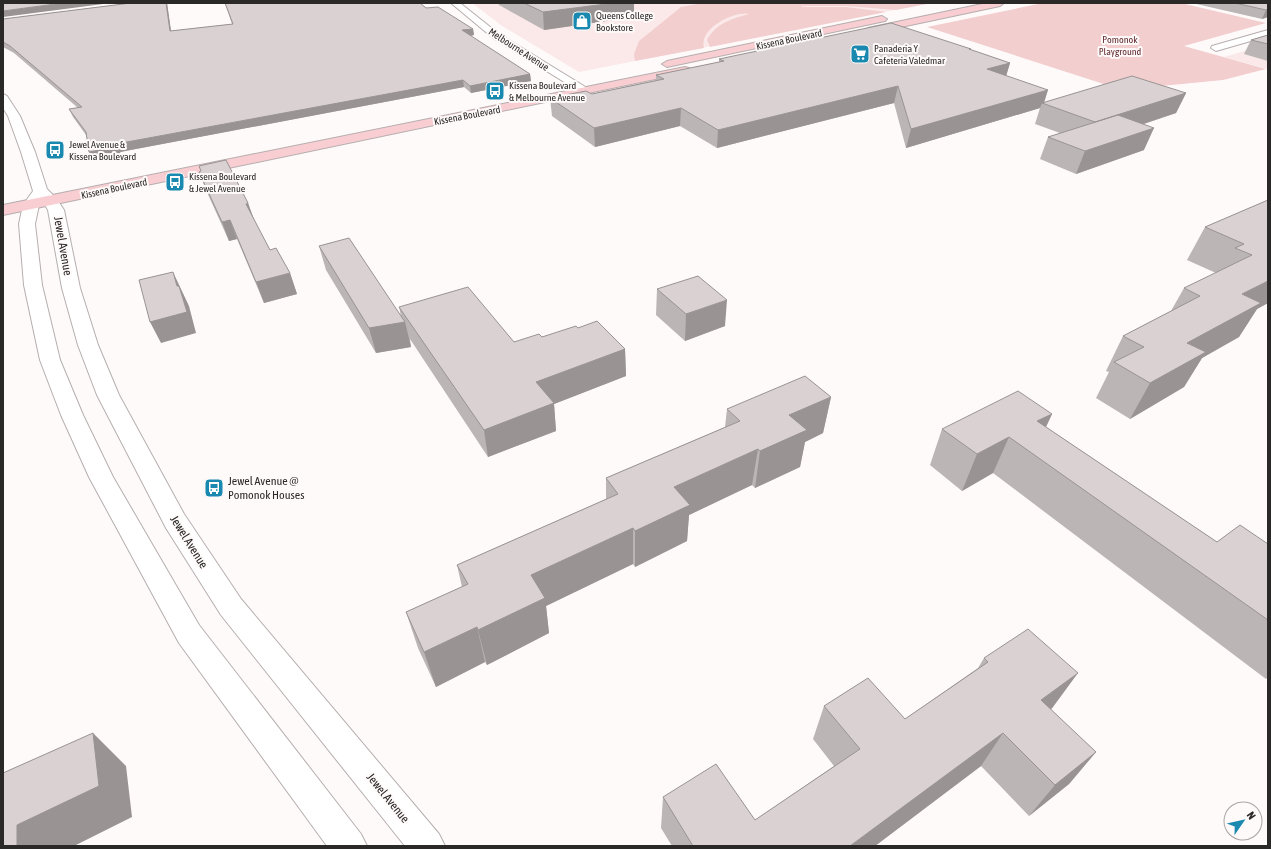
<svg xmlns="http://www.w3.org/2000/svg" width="1271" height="849" font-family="'Asap Condensed',sans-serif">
<rect width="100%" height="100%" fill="#fffafa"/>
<path fill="#fbe9e9" d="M472,3H930L579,72L502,26Z
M1268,44V69L1224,57Z"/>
<path fill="#f2cecf" d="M703,3H932L896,10L847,6H801L802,7H846L886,12L710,47L707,40C716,23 732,19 749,14C738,10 698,27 704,48L635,61L634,54L639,41L649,33L681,7Z
M1043,3H1181L1266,23L1184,46L1266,69L1223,80L1161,86L1113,87L927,27Z"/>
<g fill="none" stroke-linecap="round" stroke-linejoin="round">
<defs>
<path id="minor" d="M451,3H460L499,34L592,91L590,93H582L493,38Z
M1268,30V36L1216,51L1211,48L1212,46Z"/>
<path id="tertiary" d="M3,94L7,96L20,116L35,152L47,189L56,198L64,210L80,288L98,345L119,395L184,514L241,599L439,834L445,846H405L221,615L166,528L97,395L78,345L62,288L48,210L42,200L39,205L35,224L42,285L60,360L83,415L113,477L199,625L361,834L367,846H327L179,643L89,477L61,415L40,360L24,285L19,224L23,205L33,191L21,152L8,116L3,108Z"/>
<path id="secondary" d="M987,3H1004L1000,6L868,34L863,31L868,28Z
M882,16L887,19L885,21L667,67L662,64L667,61Z
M685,67L689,68L690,70L689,72L3,215V205Z"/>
</defs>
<use href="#minor" stroke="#b6aeae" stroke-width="2"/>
<use href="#tertiary" stroke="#b6aeae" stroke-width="2"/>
<use href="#secondary" stroke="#b6aeae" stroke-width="2"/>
<use href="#minor" fill="#fff" fill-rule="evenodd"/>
<use href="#tertiary" fill="#fff" fill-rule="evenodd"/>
<use href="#secondary" fill="#f8ced2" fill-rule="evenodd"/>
</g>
<path fill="#bbb5b5" d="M131,3H167L171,31L232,24L225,3H420L426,8L473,29L474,35L470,36L530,74L531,81L471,93L464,87L120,152L121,155L93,160L86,135L73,117L69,109L78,108L14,53L3,47V19Z
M498,3H634V17L544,30L499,5Z
M1192,3H1268V17L1262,19Z
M1268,35V61L1244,54L1251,40Z
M971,49V50L1010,63L1006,75L1044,102L1186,93L1176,113L1144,124V150L1076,174L1040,159L1048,137L1060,133L1035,124L1040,108L906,148L894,103L717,148L680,126L595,147L552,116L550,98L592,94L656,80V75L719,62V59Z
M199,172L248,203L252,216L270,250L290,273L297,294L264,303L237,239L229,241L206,190Z
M1268,200V303L1257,309L1239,337L1202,358L1184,387L1130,419L1096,398L1109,372L1106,371L1123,336L1171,311L1184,288L1216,273L1187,260L1205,227Z
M319,246L401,316L399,307L514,342L542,337L578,328L625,349L626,376L554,404L556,431L488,457L410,339L411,347L376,353L326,270Z
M657,289L725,326L685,341L656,315Z
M831,397L823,433L805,442L800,467L755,488L752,485L689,515L687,541L635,567L633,564L546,606L549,633L487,665L485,662L436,687L418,648L406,612L462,587L457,565L606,499V478L725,427L727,409Z
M1052,414L1046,427L1217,542L1268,544V677L1266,679L993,473L962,491L930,465L942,429Z
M984,658L1053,707L1051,710L1096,752L1069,784L1029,816L981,766L875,846H672L661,828L663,797L755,820L834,766L813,739L824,706L905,719L978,668Z"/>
<path fill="#999393" d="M63,3H111L3,17V11Z
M166,3H167L172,38L170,31Z
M614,3H634V17L544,30L543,12Z
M1268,9V17L1262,19L1266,10Z
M473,29L474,35L463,37L462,30Z
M1010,63L1005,80L987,69Z
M530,74L531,81L471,93L470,86Z
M463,80L464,87L120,152L121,155L93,160L89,152L116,144Z
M898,86L894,103L717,148L718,130Z
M1048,90L1044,103H1042L1040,108L906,148L911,129Z
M1186,93L1176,113L1086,143L1095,122Z
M681,108L680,126L595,147L594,128Z
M1154,128L1144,150L1076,174L1085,151Z
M248,203L255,222L246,204Z
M230,220L237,239L229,241L222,222Z
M173,272L189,306L196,333L161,343L150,322L177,286Z
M290,273L297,294L264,303L256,282Z
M1268,281V303L1257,309L1239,337L1202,358L1184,387L1130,419L1150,383L1187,343L1242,294Z
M727,300L725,326L685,341L686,314Z
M405,322L411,347L376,353L369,328Z
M625,349L626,376L554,404L556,431L488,457L484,430L536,382Z
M831,397L823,433L805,442L800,467L755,488L760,451L789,415Z
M1052,414L1035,450L1037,421Z
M1009,437L993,473L962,491L977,454Z
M758,449L752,485L689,515L687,541L635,567V531L674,487Z
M633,528V564L546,606L549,633L487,665L478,630L531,575Z
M477,627L485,662L436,687L424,652Z
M1078,673L1053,707L1017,734L1041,700Z
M93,733L126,766L132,817L74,846H17V825Z
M1003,733L981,766L875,846H850Z
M1096,752L1069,784L1029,816L1055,785Z"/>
<path fill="#dad2d2" stroke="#999393" d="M3,3H63L3,11Z
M131,3H166L170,31L233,24L225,3H420L426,8L438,7L473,29L462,30L530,74L470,86L463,80L116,144L117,147L89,152L86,132L69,109L82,107L10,46L3,42V19Z
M524,3H614L543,12Z
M1235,3H1268V9L1266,10Z
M891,23L971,49H969L1010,63L987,69L1048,90L911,129L898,86L718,130L681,108L594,128L550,98L586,91L592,94L664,79L656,75L724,61L719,59Z
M1268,35V44L1251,40Z
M1132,76L1186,93L1095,122L1042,103Z
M1118,115L1154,128L1085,151L1048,137Z
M226,160L248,203L246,204L270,250L276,248L290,273L256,282L230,220L222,222L199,172L201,171L199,166Z
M1268,200V281L1242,294L1261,303L1187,343L1206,352L1150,383L1114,362L1144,347L1123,336L1200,296L1184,288L1252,255L1235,248L1244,244L1205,227Z
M349,238L405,322L369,328L319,246Z
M173,272L177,286H179L187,312L150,322L139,280Z
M698,276L727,300L686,314L657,289Z
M468,287L514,342L539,334L542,337L576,326L578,328L597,321L625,349L536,382L554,403L484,430L399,307Z
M805,376L831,397L789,415L807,430L760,451L758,449L674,487L690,505L635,531L633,528L531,575L545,598L478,630L477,627L424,652L406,612L468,584L457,565L618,494L606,478L740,421L727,409Z
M1018,391L1052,414L1037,421L1217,542L1240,525L1268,544V620L1009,437L977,454L942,429Z
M1028,629L1078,673L1041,700L1096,752L1055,785L1003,733L850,846H693L663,797L716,764L755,820L860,749L824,706L868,678L905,719L988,662L984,658Z
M93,733L99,786L17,825V846H3V773Z"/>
<defs>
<symbol id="shop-square" viewBox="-11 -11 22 22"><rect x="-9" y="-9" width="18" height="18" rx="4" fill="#1989af" stroke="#fffafa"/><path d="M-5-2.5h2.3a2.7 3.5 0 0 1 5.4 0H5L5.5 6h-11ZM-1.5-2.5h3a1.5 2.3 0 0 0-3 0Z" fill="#fff"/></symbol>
<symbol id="supermarket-square" viewBox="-11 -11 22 22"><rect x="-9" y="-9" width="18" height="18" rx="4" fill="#1989af" stroke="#fffafa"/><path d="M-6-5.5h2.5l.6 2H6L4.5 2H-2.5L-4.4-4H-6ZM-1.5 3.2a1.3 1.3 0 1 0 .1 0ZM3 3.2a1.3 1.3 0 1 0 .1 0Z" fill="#fff"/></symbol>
<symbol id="bus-square" viewBox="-11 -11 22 22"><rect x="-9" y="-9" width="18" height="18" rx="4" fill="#1989af" stroke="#fffafa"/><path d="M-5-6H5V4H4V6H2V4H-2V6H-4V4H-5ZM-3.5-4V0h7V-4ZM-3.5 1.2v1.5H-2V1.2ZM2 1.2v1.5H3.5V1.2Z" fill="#fff"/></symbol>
</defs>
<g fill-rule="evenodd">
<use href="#shop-square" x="571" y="10" width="22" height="22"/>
<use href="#supermarket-square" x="849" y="43" width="22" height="22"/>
<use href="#bus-square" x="484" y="80" width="22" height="22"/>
<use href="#bus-square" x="44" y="139" width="22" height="22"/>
<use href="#bus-square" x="164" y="171" width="22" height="22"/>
<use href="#bus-square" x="203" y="477" width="22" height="22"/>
</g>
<g text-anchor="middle" stroke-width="4" stroke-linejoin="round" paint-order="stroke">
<g font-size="10" fill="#2b2828" stroke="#fffafa" text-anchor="start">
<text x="596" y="19">Queens College<tspan x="596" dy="12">Bookstore</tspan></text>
<text x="874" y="52">Panaderia Y<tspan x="874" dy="12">Cafeteria Valedmar</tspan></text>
<text x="509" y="89">Kissena Boulevard<tspan x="509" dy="12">&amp; Melbourne Avenue</tspan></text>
<text x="69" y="148">Jewel Avenue &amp;<tspan x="69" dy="12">Kissena Boulevard</tspan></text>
<text x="189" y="180">Kissena Boulevard<tspan x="189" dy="12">&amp; Jewel Avenue</tspan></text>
</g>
<g font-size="10" fill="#2b2828" stroke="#fffafa">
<text transform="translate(789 39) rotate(-12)" y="4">Kissena Boulevard</text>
<text transform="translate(519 49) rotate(33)" y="4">Melbourne Avenue</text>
<text transform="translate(467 115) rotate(-11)" y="4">Kissena Boulevard</text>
<text transform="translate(114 188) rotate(-12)" y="4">Kissena Boulevard</text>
</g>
<g font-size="10" fill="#602a2f" stroke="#fffafa">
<text x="1120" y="43">Pomonok<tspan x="1120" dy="12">Playground</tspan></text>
</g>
<g font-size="12" fill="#2b2828" stroke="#fffafa">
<text transform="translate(63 246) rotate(80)" y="4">Jewel Avenue</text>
<text transform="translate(189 542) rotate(58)" y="4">Jewel Avenue</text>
<text transform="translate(388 798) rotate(51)" y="4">Jewel Avenue</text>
</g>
<g font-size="12" fill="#2b2828" stroke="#fffafa" text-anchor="start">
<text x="228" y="485">Jewel Avenue @<tspan x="228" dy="14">Pomonok Houses</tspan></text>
</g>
</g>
<rect width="1271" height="849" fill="none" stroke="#2b2828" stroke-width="8"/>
<g transform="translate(1243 821) rotate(56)"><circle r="19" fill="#fffafa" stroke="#aaa6a6"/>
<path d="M0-3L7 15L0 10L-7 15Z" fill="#1989af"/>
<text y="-6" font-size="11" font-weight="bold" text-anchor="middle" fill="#2b2828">N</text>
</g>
</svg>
